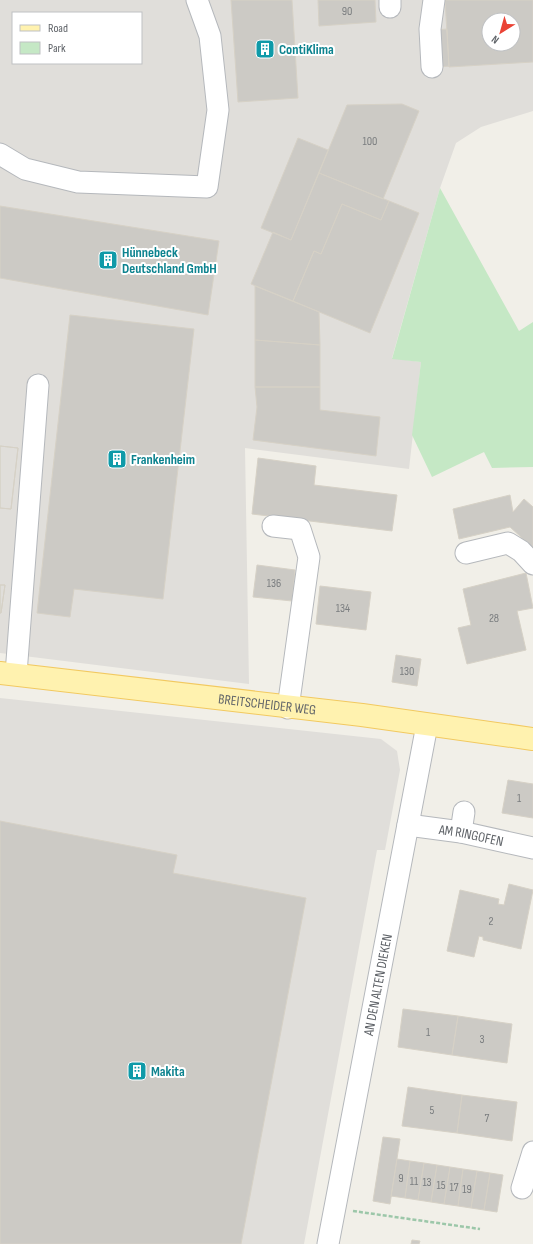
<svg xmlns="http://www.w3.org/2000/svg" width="533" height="1244" font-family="'Sofia Sans Condensed',sans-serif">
<rect width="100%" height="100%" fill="#f1efe8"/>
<path fill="#e0deda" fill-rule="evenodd" d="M0,0H533V111L481,127L456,143L440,188L392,358L421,362L409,469L245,448L249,684L0,653ZM13,13H141V63H13ZM489,20H513V44H489Z
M0,698L381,739L397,751L400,770L385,850H377L304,1244H0Z"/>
<path fill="#c5e8c5" d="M440,188L519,331L533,322V467L492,468L484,452L432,477L412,435L421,362L392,359Z"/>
<path fill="#cccac5" stroke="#d6d1c6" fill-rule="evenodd" d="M231,0H292L298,98L238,102Z
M318,0H375L376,22L319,26Z
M445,0H533V62L449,67ZM489,20H513V44H489Z
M447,29L449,66L439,67L436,30Z
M402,104L419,111L383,199L319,173L347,105Z
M298,138L328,150L291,240L261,228Z
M319,173L389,201L381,220L342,204L321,254L314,251L293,301L251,284L273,232L291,240Z
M389,201L419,213L370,333L293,301L314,251L321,254L342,204L381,220Z
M0,206L219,241L208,315L0,278Z
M255,286L319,312L320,345L255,340Z
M70,315L194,329L163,599L74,589L70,617L37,613Z
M255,340L320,345V387H255Z
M255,387H320V410L380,417L376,456L253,440L257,407Z
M0,446L18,448L11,509L0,508Z
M0,446L18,448L11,509L0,508Z
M258,458L316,466L314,485L397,495L392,531L252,514Z
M510,495L513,512L524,499L533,507V548L510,527L459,539L453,509Z
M257,565L295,570L292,601L253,597Z
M526,573L533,608L517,611L526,650L467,664L458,628L471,625L463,589Z
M0,585H5L1,613H0Z
M0,585H5L1,613H0Z
M320,586L371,592L366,630L316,624Z
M396,655L421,659L417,686L392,682Z
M508,780L533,784V818L502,813Z
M0,821L177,855L173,873L306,898L241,1244H0Z
M509,884L533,890L521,949L483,940V937L479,936L474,957L447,951L460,890L499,899L498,904L504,905Z
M403,1009L458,1016L452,1055L398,1047Z
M458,1016L512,1024L507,1063L452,1055Z
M408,1087L462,1095L457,1133L402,1126Z
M462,1095L517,1102L512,1141L457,1133Z
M383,1137L400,1139L390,1204L373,1201Z
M397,1159L410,1161L405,1198L391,1196Z
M410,1161L424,1163L418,1200L405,1198Z
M424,1163L437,1165L431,1202L418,1200Z
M437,1165L450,1167L444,1204L431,1202Z
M450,1167L463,1169L458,1206L444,1204Z
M463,1169L477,1171L471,1208L458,1206Z
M477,1171L490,1173L484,1210L471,1208Z
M490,1173L503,1175L497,1212L484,1210Z
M412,1240L420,1241L419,1244H411Z"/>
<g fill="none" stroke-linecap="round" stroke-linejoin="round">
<defs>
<g id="minor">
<path d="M390,0V7"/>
<path d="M432,67L430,29L434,0"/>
<path d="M0,154L25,169L78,182L207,187L218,110L210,36L197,0"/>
<path d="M273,526L300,529L309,557L288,708"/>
<path d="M466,553L508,543L521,551L533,564"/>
<path d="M16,674L38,385"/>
<path id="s1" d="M408,825L461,832L533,848"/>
<path d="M461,832L464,812"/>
<path d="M522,1188L533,1152"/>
<path id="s2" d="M328,1244L427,725"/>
</g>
<g id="major">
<path id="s3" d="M0,673L362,715L533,739"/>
</g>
</defs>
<use href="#minor" stroke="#b5b8bc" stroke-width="23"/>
<use href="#major" stroke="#f2c960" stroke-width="24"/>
<path stroke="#9cc7a9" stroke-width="2.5" stroke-dasharray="4 2" stroke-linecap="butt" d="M353,1211L480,1229"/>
<use href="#minor" stroke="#fff" stroke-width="21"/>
<use href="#major" stroke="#fff2af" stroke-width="22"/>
</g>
<defs>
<symbol id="building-square" viewBox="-11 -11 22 22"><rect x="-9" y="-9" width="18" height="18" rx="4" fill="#0f9aa8" stroke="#fff"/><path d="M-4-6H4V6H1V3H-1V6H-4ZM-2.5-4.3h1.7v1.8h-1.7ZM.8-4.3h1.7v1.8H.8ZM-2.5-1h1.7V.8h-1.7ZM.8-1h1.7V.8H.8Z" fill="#fff"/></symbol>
</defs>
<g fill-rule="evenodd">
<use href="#building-square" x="254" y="38" width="22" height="22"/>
<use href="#building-square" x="97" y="249" width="22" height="22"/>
<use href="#building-square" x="106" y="448" width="22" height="22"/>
<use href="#building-square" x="126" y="1060" width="22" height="22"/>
</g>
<g text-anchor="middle" stroke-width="4" stroke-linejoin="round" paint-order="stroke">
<g font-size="12" fill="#7a7d7f">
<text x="347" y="15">90</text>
<text x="370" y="145">100</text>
<text x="274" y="587">136</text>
<text x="343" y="612">134</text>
<text x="494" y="622">28</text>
<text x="407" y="675">130</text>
<text x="519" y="802">1</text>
<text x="491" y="925">2</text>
<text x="428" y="1036">1</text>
<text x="482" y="1043">3</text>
<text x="432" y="1114">5</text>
<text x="487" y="1122">7</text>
<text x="401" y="1182">9</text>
<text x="414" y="1185">11</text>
<text x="427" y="1186">13</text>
<text x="441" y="1189">15</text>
<text x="454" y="1191">17</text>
<text x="467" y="1193">19</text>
</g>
<g font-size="14" font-weight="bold" fill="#0d838f" stroke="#fff" text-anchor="start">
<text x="279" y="54">ContiKlima</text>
<text x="122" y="257">Hünnebeck<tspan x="122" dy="16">Deutschland GmbH</tspan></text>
<text x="131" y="464">Frankenheim</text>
<text x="151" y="1076">Makita</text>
</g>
<g font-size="14" fill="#5f6368" stroke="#fff">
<text dy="5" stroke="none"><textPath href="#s3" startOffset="269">BREITSCHEIDER WEG</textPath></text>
<text dy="5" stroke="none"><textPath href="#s1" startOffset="64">AM RINGOFEN</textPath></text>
<text dy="5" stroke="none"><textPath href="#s2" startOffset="264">AN DEN ALTEN DIEKEN</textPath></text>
</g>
</g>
<rect x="12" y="12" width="130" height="52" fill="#ffffff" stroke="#bfc1c3"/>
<rect x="20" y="25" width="20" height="6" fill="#fff2af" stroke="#bfc1c3"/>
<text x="48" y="32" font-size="12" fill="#5f6368">Road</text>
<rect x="20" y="42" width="20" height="12" fill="#c5e8c5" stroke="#bfc1c3"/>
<text x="48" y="52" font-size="12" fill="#5f6368">Park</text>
<g transform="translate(501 32) rotate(217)"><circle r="19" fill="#ffffff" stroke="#bfc1c3"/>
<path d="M0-3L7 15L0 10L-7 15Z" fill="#ea4335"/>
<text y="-6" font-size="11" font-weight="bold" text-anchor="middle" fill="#5f6368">N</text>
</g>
</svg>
